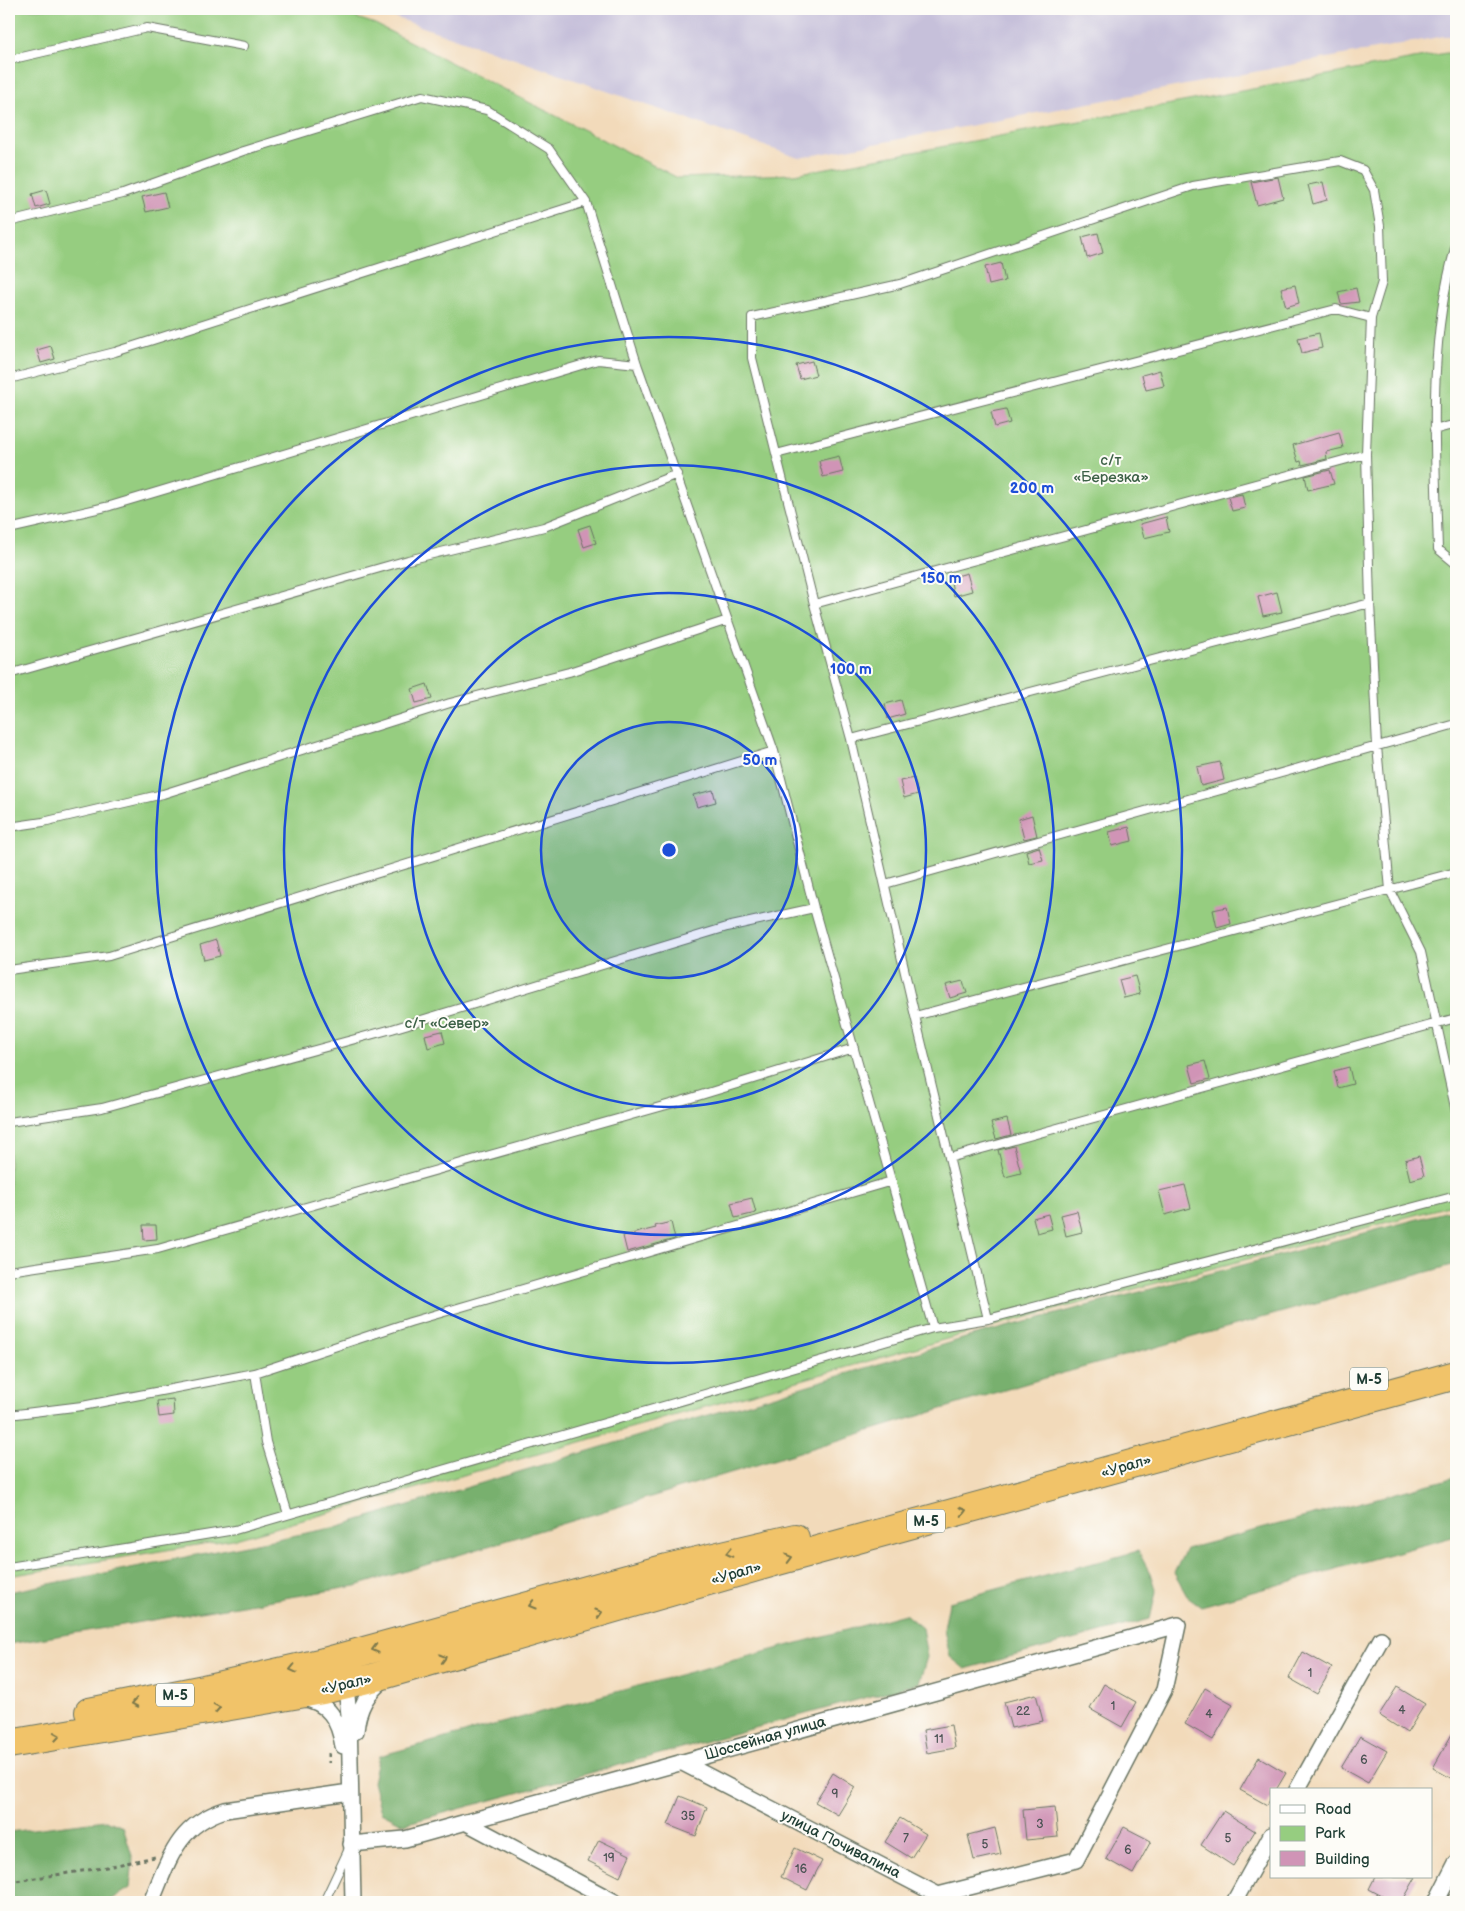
<svg xmlns="http://www.w3.org/2000/svg" width="1465" height="1911" font-family="'Balsamiq Sans',sans-serif">
<rect width="100%" height="100%" fill="#fdfcf7"/>
<filter id="ink" filterUnits="userSpaceOnUse"><feTurbulence type="fractalNoise" baseFrequency=".02" numOctaves="2"/><feDisplacementMap in="SourceGraphic" scale="10" xChannelSelector="R" yChannelSelector="G"/><feConvolveMatrix kernelMatrix="1 2 1 2 8 2 1 2 1" color-interpolation-filters="sRGB"/></filter>
<filter id="wash" filterUnits="userSpaceOnUse"><feTurbulence type="fractalNoise" baseFrequency=".0096" numOctaves="4" result="noise"/><feDisplacementMap in="SourceGraphic" scale="20" xChannelSelector="R" yChannelSelector="G"/><feGaussianBlur stdDeviation="1.12" result="paint"/><feColorMatrix in="noise" values="0 0 0 0 0 0 0 0 0 0 0 0 0 0 0 0 0 1.4 0 .05"/><feComposite in="paint" operator="in"/></filter>
<g filter="url(#wash)">
<rect width="100%" height="100%" fill="#f2daba"/>
<path fill="#c6c0da" d="M371,9H1456V36H1444L799,158Z"/>
<path fill="#96cd80" stroke="#5a855a" d="M9,9H331L375,24L678,178L795,174L1446,53L1456,54V1204L979,1330L239,1538L9,1576Z"/>
<path fill="#78b06e" stroke="#4c7651" d="M1456,1209V1264L1031,1382L356,1586L9,1644V1592L332,1528L972,1336Z
M1456,1477V1536L1201,1606L1187,1596L1174,1573L1186,1549Z
M1138,1551L1150,1573L1156,1592L1150,1619L965,1669L950,1657L944,1629L949,1602Z
M905,1614L922,1628L927,1657L919,1683L404,1824L381,1812L373,1782L379,1756Z
M106,1820L123,1827L133,1859L130,1888L109,1901L98,1902H9V1832Z"/>
<g id="blocks">
<path fill="#d094b6" d="M1278,177L1283,198L1257,205L1251,182Z
M1323,182L1327,200L1313,204L1308,185Z
M46,190L50,204L36,208L32,194Z
M164,192L168,207L146,212L142,197Z
M1098,233L1103,253L1087,258L1082,237Z
M1001,263L1005,281L989,285L985,267Z
M1295,285L1299,303L1286,307L1281,288Z
M1356,288L1359,302L1341,304L1338,292Z
M1319,333L1322,348L1302,353L1298,338Z
M51,346L55,359L41,363L37,350Z
M812,361L816,375L800,379L796,365Z
M1160,370L1164,386L1146,390L1142,375Z
M1006,409L1010,423L995,427L991,412Z
M1339,432L1343,448L1326,452L1327,459L1302,465L1301,461L1298,462L1293,445Z
M839,456L843,472L823,477L819,461Z
M1330,470L1334,484L1308,490L1305,476Z
M1242,494L1245,508L1232,511L1228,497Z
M1166,517L1169,532L1144,538L1140,524Z
M590,525L596,543L584,547L578,529Z
M967,573L972,591L954,596L950,578Z
M1277,592L1282,612L1263,616L1258,597Z
M427,684L432,699L416,703L412,689Z
M901,700L905,714L888,719L885,704Z
M1220,762L1224,780L1201,786L1197,767Z
M914,778L918,794L904,798L900,781Z
M713,790L716,802L697,807L693,795Z
M1032,815L1037,836L1024,839L1019,819Z
M1129,827L1132,841L1112,846L1109,832Z
M1039,847L1043,860L1029,863L1026,851Z
M1227,907L1231,924L1217,928L1213,910Z
M216,940L220,956L204,960L200,945Z
M1135,976L1140,994L1124,998L1119,980Z
M963,981L967,993L950,998L946,985Z
M442,1031L445,1043L428,1048L425,1035Z
M1205,1061L1210,1079L1194,1083L1189,1065Z
M1349,1067L1353,1084L1338,1088L1334,1071Z
M1007,1119L1011,1135L996,1139L991,1123Z
M1014,1146L1021,1173L1005,1177L998,1150Z
M1419,1156L1424,1176L1410,1180L1405,1160Z
M1185,1185L1191,1208L1165,1215L1159,1191Z
M752,1198L756,1213L735,1218L731,1203Z
M1077,1211L1082,1232L1066,1236L1061,1215Z
M1048,1214L1052,1229L1037,1233L1033,1218Z
M671,1222L675,1239L627,1252L623,1236L656,1228L655,1226Z
M143,1225H156L157,1239L144,1240Z
M173,1399L174,1415L159,1417L157,1401Z
M1303,1652L1332,1668L1317,1694L1289,1678Z
M1104,1684L1136,1702L1122,1727L1090,1709Z
M1397,1687L1425,1704L1407,1733L1379,1715Z
M1205,1688L1233,1704L1213,1740L1185,1724Z
M1036,1694L1043,1721L1011,1728L1004,1702Z
M951,1725L955,1748L927,1753L923,1730Z
M1456,1727V1781L1433,1768Z
M1360,1736L1387,1751L1368,1783L1341,1768Z
M1259,1757L1286,1773L1276,1790H1271V1798L1267,1805L1240,1790Z
M833,1773L855,1787L838,1815L815,1802Z
M680,1796L707,1807L696,1836L668,1825Z
M1055,1807L1058,1837L1026,1840L1023,1810Z
M1223,1811L1255,1831L1233,1866L1201,1845Z
M900,1818L926,1834L911,1858L885,1842Z
M1124,1827L1151,1841L1133,1874L1106,1859Z
M995,1828L1001,1854L974,1860L968,1835Z
M599,1840L630,1855L620,1877L588,1861Z
M795,1848L822,1861L807,1890L781,1877Z
M1375,1877H1416L1402,1902H1393L1369,1889Z"/>
</g>
</g>
<g filter="url(#ink)">
<use href="#blocks" fill-opacity="0" stroke="#697463" stroke-width="1"/>
<g fill="none" stroke-linecap="round" stroke-linejoin="round">
<defs>
<path id="lane" d="M9,60L147,28L244,46
M9,222L123,194L243,151L422,96L487,110L549,149L586,202L637,364L774,751L814,908L933,1328
M1456,245C1427,344 1435,447 1438,549L1456,564
M9,379L115,352L586,202
M1434,430L1456,424
M776,454L1336,309L1371,318
M9,529L110,506L598,360L637,364
M814,604L1366,454
M9,674L408,560L544,527L677,474
M851,739L1370,603
M9,827L43,822L163,794L450,703L569,672L728,620
M885,884L1456,724
M9,970L109,956L774,751
M915,1016L1456,872
M9,1122L102,1108L392,1029L727,927L814,908
M949,1158L1456,1018
M9,1271L158,1249L688,1099L854,1048
M988,1319L915,1016L851,739L814,604L752,358V317L900,284L1193,186L1340,161L1363,170L1374,190L1380,226L1382,282L1371,318L1366,454L1370,603L1377,746L1390,890L1421,952L1456,1112
M255,1373L266,1442L288,1514
M9,1415L82,1406L255,1373L410,1322L892,1181
M9,1567L235,1530L933,1328L988,1319L1456,1196
M324,1902L348,1851"/>
<path id="street" d="M345,1678L349,1715L353,1902
M302,1698C329,1702 339,1721 343,1746
M356,1731C358,1708 367,1692 385,1679
M1297,1790L1381,1639
M465,1822L615,1902
M351,1844L405,1839L1178,1625L1164,1690L1076,1860L938,1895L681,1762
M151,1902C169,1860 177,1825 225,1810L350,1792
M1234,1902L1271,1835
M1436,1902L1456,1863"/>
<path id="highway" d="M89,1712L204,1689L324,1662L667,1568L795,1538
M9,1744L323,1690L376,1677L774,1562L1456,1375"/>
</defs>
<use href="#lane" stroke="#697463" stroke-width="10"/>
<use href="#street" stroke="#697463" stroke-width="18"/>
<use href="#highway" stroke="#697463" stroke-width="30"/>
<path stroke="#697463" stroke-width="3" stroke-dasharray="4 4" stroke-linecap="butt" d="M329,1753V1763
M9,1882L102,1868L155,1857"/>
<use href="#lane" stroke="#fff" stroke-width="8"/>
<use href="#street" stroke="#fff" stroke-width="15"/>
<use href="#highway" stroke="#f1c369" stroke-width="28"/>
</g>
<defs><path id="oneway-chevron" d="M-2-3.5L2.5 0L-2 3.5" fill="none" stroke-width="1.6" stroke-linecap="round" stroke-linejoin="round" transform="scale(1.25)"/></defs>
<g stroke="#7d794c">
<use href="#oneway-chevron" transform="translate(963 1511) rotate(-15)"/>
<use href="#oneway-chevron" transform="translate(729 1553) rotate(168)"/>
<use href="#oneway-chevron" transform="translate(789 1558) rotate(-15)"/>
<use href="#oneway-chevron" transform="translate(532 1605) rotate(164)"/>
<use href="#oneway-chevron" transform="translate(599 1613) rotate(-17)"/>
<use href="#oneway-chevron" transform="translate(375 1649) rotate(165)"/>
<use href="#oneway-chevron" transform="translate(443 1658) rotate(-16)"/>
<use href="#oneway-chevron" transform="translate(293 1669) rotate(167)"/>
<use href="#oneway-chevron" transform="translate(135 1703) rotate(169)"/>
<use href="#oneway-chevron" transform="translate(217 1708) rotate(-10)"/>
<use href="#oneway-chevron" transform="translate(57 1736) rotate(-9)"/>
</g>
</g>
<circle cx="669" cy="850" r="128" fill="#1d4ed8" fill-opacity=".12"/>
<g fill="none" stroke="#1d4ed8" stroke-width="2.5">
<circle cx="669" cy="850" r="128"/>
<circle cx="669" cy="850" r="257"/>
<circle cx="669" cy="850" r="385"/>
<circle cx="669" cy="850" r="513"/>
</g>
<g text-anchor="middle" stroke-width="4" stroke-linejoin="round" paint-order="stroke">
<g font-size="12" fill="#4b5354">
<text x="1310" y="1677">1</text>
<text x="1113" y="1710">1</text>
<text x="1402" y="1714">4</text>
<text x="1023" y="1715">22</text>
<text x="1209" y="1718">4</text>
<text x="939" y="1743">11</text>
<text x="1364" y="1764">6</text>
<text x="835" y="1798">9</text>
<text x="688" y="1820">35</text>
<text x="1040" y="1828">3</text>
<text x="906" y="1842">7</text>
<text x="1228" y="1842">5</text>
<text x="985" y="1848">5</text>
<text x="1128" y="1854">6</text>
<text x="609" y="1862">19</text>
<text x="801" y="1873">16</text>
</g>
<g fill="#fdfcf7" stroke="#62766e" stroke-width="1">
<rect x="1350" y="1367.5" width="38" height="23" rx="4"/>
<rect x="907" y="1509.5" width="38" height="23" rx="4"/>
<rect x="156" y="1683.5" width="38" height="23" rx="4"/>
</g>
<g font-size="14" font-weight="bold" fill="#1f3d34">
<text x="1369" y="1384">М-5</text>
<text x="926" y="1526">М-5</text>
<text x="175" y="1700">М-5</text>
</g>
<g font-size="15" fill="#3d6147" stroke="#fdfcf7">
<text x="1111" y="465">с/т<tspan x="1111" dy="17">«Березка»</tspan></text>
<text x="447" y="1028">с/т «Север»</text>
</g>
<g font-size="15" fill="#1f3d34" stroke="#fdfcf7">
<text transform="translate(1126 1466) rotate(-16)" y="5">«Урал»</text>
<text transform="translate(736 1573) rotate(-16)" y="5">«Урал»</text>
<text transform="translate(346 1684) rotate(-13)" y="5">«Урал»</text>
<text transform="translate(765 1738) rotate(-16)" y="5">Шоссейная улица</text>
<text transform="translate(841 1844) rotate(27)" y="5">улица Почивалина</text>
</g>
</g>
<circle cx="669" cy="850" r="8" fill="#1d4ed8" stroke="#fdfcf7" stroke-width="2.5"/>
<g font-size="15" text-anchor="middle" font-weight="bold" fill="#1d4ed8" stroke="#fdfcf7" stroke-width="4" stroke-linejoin="round" paint-order="stroke">
<text x="1032" y="493">200 m</text>
<text x="941" y="583">150 m</text>
<text x="851" y="674">100 m</text>
<text x="760" y="765">50 m</text>
</g>
<rect width="1465" height="1911" fill="none" stroke="#fdfcf7" stroke-width="30"/>
<rect x="1270" y="1788" width="162" height="90" fill="#fdfcf7" stroke="#a4b0a9"/>
<rect x="1280" y="1805" width="25" height="8" fill="#ffffff" stroke="#a4b0a9"/>
<text x="1315" y="1814" font-size="15" fill="#1f3d34">Road</text>
<rect x="1280" y="1826" width="25" height="15" fill="#96cd80" stroke="#a4b0a9"/>
<text x="1315" y="1838" font-size="15" fill="#1f3d34">Park</text>
<rect x="1280" y="1851" width="25" height="15" fill="#d094b6" stroke="#a4b0a9"/>
<text x="1315" y="1864" font-size="15" fill="#1f3d34">Building</text>
</svg>
